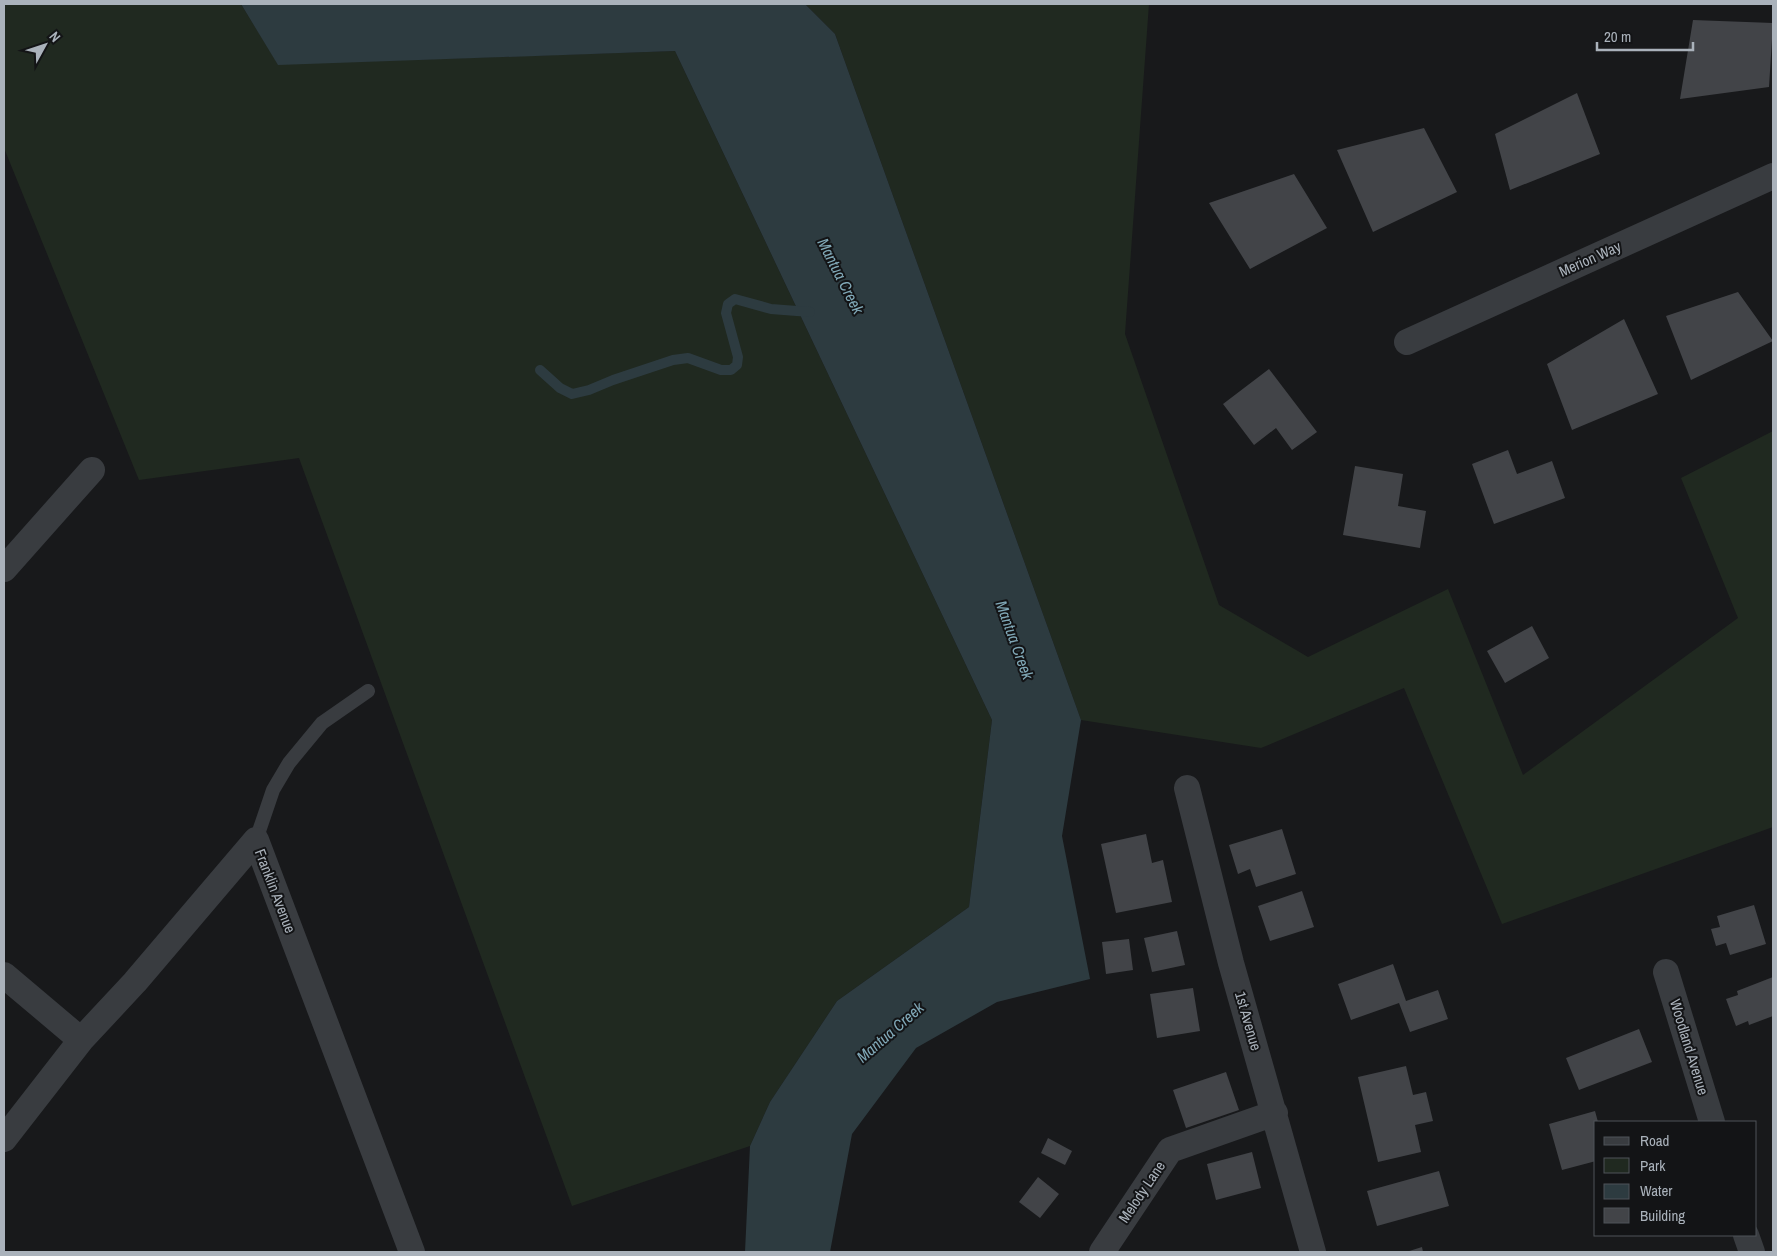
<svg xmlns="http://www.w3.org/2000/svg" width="1777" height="1256" font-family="'Archivo Narrow',sans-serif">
<rect width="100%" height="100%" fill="#18191b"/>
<path fill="#202920" d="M4,4H241L278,64L675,51L992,720L969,907L837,1001L770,1102L750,1146L572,1206L299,458L139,480L4,148Z
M805,4H1149L1125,334L1219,605L1308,657L1448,589L1523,775L1738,618L1681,478L1773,431V827L1502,924L1404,688L1261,748L1081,720L835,34Z"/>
<path fill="#2d3b40" d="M241,4H805L835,34L1081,720L1062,836L1090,979L997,1002L916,1048L852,1134L830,1252H745L750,1146L770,1102L837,1001L969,907L992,720L675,51L278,65Z"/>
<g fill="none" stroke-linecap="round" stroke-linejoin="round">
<path stroke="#2d3b40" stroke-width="10" d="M540,370L560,388L572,394L589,390L613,380L673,360L688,358L721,370H731L737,365L738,357L726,313L728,304L735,299L771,309L810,312"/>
</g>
<path fill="#424448" d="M1693,20L1773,23L1769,87L1680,99Z
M1577,93L1600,154L1510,190L1495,134Z
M1424,128L1457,192L1373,232L1337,150Z
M1294,174L1327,228L1250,269L1209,203Z
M1738,292L1773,341L1691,380L1666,316Z
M1624,319L1658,394L1572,430L1547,364Z
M1269,369L1317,432L1292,450L1276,428L1254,445L1223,404Z
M1508,450L1517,474L1552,461L1565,498L1494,524L1472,464Z
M1355,466L1403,474L1398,506L1426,511L1420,548L1343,535Z
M1532,626L1549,658L1505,683L1487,651Z
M1282,829L1296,874L1256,887L1250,869L1238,874L1229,845Z
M1146,834L1152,863L1163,860L1172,902L1116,913L1101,844Z
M1302,891L1314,927L1270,941L1258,906Z
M1754,905L1766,944L1730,955L1726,943L1716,946L1711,929L1720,927L1717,916Z
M1177,931L1185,965L1152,972L1144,938Z
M1129,939L1133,970L1106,974L1102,942Z
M1393,964L1406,1001L1438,990L1448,1019L1410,1032L1399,1003L1351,1020L1338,984Z
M1773,977V1016L1749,1025L1748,1021L1736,1026L1726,999L1738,995L1737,991Z
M1193,988L1200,1031L1157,1038L1150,994Z
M1639,1029L1652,1062L1579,1090L1566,1058Z
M1406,1066L1413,1095L1426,1092L1433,1121L1415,1125L1421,1152L1378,1162L1358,1077Z
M1226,1072L1239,1110L1186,1128L1173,1090Z
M1595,1111L1598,1122H1596V1161L1562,1170L1549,1124Z
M1048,1138L1072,1151L1065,1165L1041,1153Z
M1252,1152L1261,1188L1216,1200L1207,1164Z
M1439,1171L1449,1206L1377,1226L1367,1191Z
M1038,1177L1059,1194L1040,1218L1019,1202Z
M1422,1247L1423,1252H1406Z"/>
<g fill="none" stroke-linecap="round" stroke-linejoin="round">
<path stroke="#393c40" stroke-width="14" d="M256,840L273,790L289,763L322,723L368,691"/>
<path stroke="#393c40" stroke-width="26" d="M1407,342L1773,176
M4,569L92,470
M1187,788L1231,963L1313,1252
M1666,972L1712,1122
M4,975L81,1040
M4,1139L81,1040L135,982L256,840L412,1252
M1746,1235L1752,1252
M1102,1252L1170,1150L1275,1113"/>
</g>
<g text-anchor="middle" stroke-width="4" stroke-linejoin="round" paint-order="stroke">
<g font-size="15" fill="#aab2bb" stroke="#131416">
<text transform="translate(1590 259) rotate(-24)" y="5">Merion Way</text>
<text transform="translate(275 891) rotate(69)" y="5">Franklin Avenue</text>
<text transform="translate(1248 1021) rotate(74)" y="5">1st Avenue</text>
<text transform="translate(1689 1047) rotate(73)" y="5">Woodland Avenue</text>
<text transform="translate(1142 1192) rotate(-56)" y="5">Melody Lane</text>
</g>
<g font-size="16" font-style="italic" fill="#80a8b7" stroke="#131416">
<text transform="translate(841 276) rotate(63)" y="6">Mantua Creek</text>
<text transform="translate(1015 640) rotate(70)" y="6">Mantua Creek</text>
<text transform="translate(890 1032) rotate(-41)" y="6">Mantua Creek</text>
</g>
</g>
<rect width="1777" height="1256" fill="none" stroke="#aab2bb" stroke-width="10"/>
<rect x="1594" y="1121" width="162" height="115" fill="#131416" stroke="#4f5358"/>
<rect x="1604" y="1137" width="25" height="8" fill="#393c40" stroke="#4f5358"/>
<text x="1640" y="1146" font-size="15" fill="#aab2bb">Road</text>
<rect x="1604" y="1158" width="25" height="15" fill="#202920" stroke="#4f5358"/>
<text x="1640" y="1171" font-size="15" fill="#aab2bb">Park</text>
<rect x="1604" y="1184" width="25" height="15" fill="#2d3b40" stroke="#4f5358"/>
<text x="1640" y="1196" font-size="15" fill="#aab2bb">Water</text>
<rect x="1604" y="1208" width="25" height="15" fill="#424448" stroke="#4f5358"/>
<text x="1640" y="1221" font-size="15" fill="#aab2bb">Building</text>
<g transform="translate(45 45) rotate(50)" stroke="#131416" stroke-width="4" paint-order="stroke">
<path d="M0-4L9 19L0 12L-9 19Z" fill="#aab2bb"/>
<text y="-8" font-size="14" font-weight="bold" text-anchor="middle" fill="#aab2bb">N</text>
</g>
<path d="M1597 42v8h96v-8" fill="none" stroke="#aab2bb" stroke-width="2.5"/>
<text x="1604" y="42" font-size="15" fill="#aab2bb" stroke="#131416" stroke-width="4" paint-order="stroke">20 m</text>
</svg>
